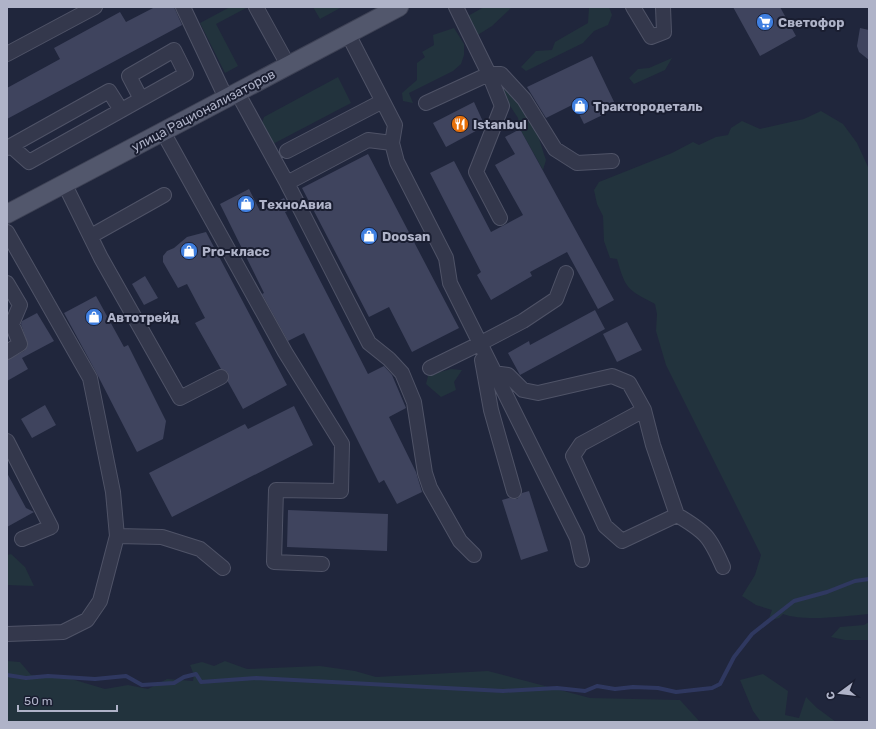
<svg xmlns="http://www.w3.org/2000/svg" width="876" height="729" font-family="Rubik,sans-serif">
<rect width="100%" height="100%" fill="#20263c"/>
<path fill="#22333d" d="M230,7H248L216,24L238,66L225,73L200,23Z
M313,7H342L320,19Z
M484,7H512L492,26L476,36L466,17Z
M589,7H609L612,15L608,25L594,31L583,43L526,71L521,67L536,51L552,50L555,42L588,23Z
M454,28L464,44V55L461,64L453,71L409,93L413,103L403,101L402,93L417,80V63L425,57L422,52L434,45L433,35Z
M672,58L665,70L634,84L629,78L638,69L649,68Z
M338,77L351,103L271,145L261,126L264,117Z
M503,86C516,99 532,118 538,136C541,144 543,152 546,160L543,170L520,129L518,118L501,92Z
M821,111L843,124L857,143L869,169V614C845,616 805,622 783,614L779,618L768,621L772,610L756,605L742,596L755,575L761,555L666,365L656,331L657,314L655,304C627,289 626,290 617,259L610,258L604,241L603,216L597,204L594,190L599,182L672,153L693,142L699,145L716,137L728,135L731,128L742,121L760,129L804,119Z
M451,369L462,370L454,382L456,390L441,397L426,384L429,372H440Z
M11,554L25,567L34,586L7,585V555Z
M869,622V640H845L831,637L840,627L864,625Z
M7,661L20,662L31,675L68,678L105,689L128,685L148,689L167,679L193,681L194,675L190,665L202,662L214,666L225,661L247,669L320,666L355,671L376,677L488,671L590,698L680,700L700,722H7Z
M763,674L788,691L785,715L799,718L806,697L817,708L836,722H761L753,711L740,680Z"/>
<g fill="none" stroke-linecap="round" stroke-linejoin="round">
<path stroke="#2f3860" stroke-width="4" d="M7,675L26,678L48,676L95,679L126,676L142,685L174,683L184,677L196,674L201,682L256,678L503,691L557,688L585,691L597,686L615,689L633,687L658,688L676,692L712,688L720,684L734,657L752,634L794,601L827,592L855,581L869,579"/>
</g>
<path fill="#3f445e" d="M155,7H174L182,25L7,119V88L60,59L54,48L120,12L126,22Z
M733,7H780L796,36L760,56Z
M860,28L869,30V60L859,52L857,46Z
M592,56L617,108L584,124L574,104L546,118L527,87Z
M474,102L485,126L446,147L433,123Z
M520,129L614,300L598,309L567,252L530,272L532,276L491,300L477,275L481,272L467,245L430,173L454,161L491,232L523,215L495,165L515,154L505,137Z
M368,154L459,328L412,352L389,307L369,317L302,188Z
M249,189L260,211L284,198L290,210L285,212L368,374L384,366L392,375L406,408L389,417L416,472L422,492L397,504L384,480L379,483L304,333L288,341L262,294L264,293L220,204Z
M206,232L287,385L243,409L228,382V373L221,369L195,323L205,318L187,284L178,288L163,262V256L167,251L174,248L187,237Z
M145,276L158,298L144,305L132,284Z
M96,296L124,347L128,345L166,421L163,439L137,452L97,374L64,313Z
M595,310L605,329L520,375L508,353L529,341L530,345Z
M37,313L54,341L22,358L28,369L7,381V360L24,351L28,345L21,324L22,321Z
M627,322L642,350L617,362L603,334Z
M45,405L56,425L32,438L21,419Z
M294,406L313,445L172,517L149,473L245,424L248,429Z
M7,473L26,508L34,512L7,527Z
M529,491L548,551L521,560L502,500L509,498L517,499L522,493Z
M288,510L388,514L387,551L287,547Z"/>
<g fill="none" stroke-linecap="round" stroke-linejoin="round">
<defs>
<path id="minor" d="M183,7L226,98
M256,7L288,65
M456,7L489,74L502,106L476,172L500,218
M633,7L651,37L664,32L663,7
M348,34L395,125L392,143L397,162L446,258L450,283L577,538L582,560
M7,54L95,7
M237,92L287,183L369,343L389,359L402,373L414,402L425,473L430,488L460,541L474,555
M426,103L489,74H501L524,99L555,149L577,163L612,161
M163,132L285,352L342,444L341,491L276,490L274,562L322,564
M11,146L29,162L186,74L174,50L129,76L141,99
M7,148L109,91L121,110
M287,151L381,102
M64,183L101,258L180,398L221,377
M287,183L368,140L392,143
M7,232L90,378L113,492L117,536L100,601L87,620L63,632L7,634
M91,236L164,195
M7,283L20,305L12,324L20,344L7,352
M482,360L491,410L514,491
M430,368L479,344L523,321L556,299L566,273
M493,373L508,375L523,390L538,393L612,376L629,383L644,410L653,445L677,515L622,541L605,526L573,456L581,444L644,410
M7,441L51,527L22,539
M677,515C706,532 710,537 723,567
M117,536L162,537L200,549L223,568"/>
<path id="major" d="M7,214L399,7"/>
</defs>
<use href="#minor" stroke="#4f5367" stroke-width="16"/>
<use href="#major" stroke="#3e4255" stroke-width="20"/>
<use href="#minor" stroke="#34384c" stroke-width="14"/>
<use href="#major" stroke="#52576c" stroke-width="18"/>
</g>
<defs>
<symbol id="supermarket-disc" viewBox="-11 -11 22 22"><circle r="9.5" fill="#3f7fe0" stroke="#1a1e31"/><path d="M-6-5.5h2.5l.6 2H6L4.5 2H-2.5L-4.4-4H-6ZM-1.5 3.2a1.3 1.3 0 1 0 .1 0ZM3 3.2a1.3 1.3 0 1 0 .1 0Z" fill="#fff"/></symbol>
<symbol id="shop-disc" viewBox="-11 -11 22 22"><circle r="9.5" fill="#3f7fe0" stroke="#1a1e31"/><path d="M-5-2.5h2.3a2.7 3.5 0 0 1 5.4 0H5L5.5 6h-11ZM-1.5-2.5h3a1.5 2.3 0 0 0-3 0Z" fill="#fff"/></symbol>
<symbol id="restaurant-disc" viewBox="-11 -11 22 22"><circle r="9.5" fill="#e8710a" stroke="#1a1e31"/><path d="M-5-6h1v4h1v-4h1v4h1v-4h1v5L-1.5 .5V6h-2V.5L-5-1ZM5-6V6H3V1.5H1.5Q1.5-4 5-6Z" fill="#fff"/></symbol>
</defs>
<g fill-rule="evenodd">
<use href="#supermarket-disc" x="755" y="12" width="20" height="20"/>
<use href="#shop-disc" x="570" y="96" width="20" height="20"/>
<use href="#restaurant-disc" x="450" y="114" width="20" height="20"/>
<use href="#shop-disc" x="236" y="194" width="20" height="20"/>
<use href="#shop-disc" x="359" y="226" width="20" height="20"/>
<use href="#shop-disc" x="179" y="241" width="20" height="20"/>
<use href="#shop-disc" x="84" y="307" width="20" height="20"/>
</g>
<g text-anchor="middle" stroke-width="4" stroke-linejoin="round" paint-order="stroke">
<g font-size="13" font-weight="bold" fill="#afb3c8" stroke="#1a1e31" text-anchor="start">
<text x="778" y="27">Светофор</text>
<text x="593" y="111">Трактородеталь</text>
<text x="473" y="129">Istanbul</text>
<text x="259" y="209">ТехноАвиа</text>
<text x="382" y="241">Doosan</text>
<text x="202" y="256">Pro-класс</text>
<text x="107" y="322">Автотрейд</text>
</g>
<g font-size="13" fill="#afb3c8" stroke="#1a1e31">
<text transform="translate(203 110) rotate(-28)" y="5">улица Рационализаторов</text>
</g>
</g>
<rect width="876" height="729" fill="none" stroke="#afb3c8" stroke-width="16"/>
<g transform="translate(840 693) rotate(255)" stroke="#1a1e31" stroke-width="3" paint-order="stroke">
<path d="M0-3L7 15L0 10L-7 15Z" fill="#afb3c8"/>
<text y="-6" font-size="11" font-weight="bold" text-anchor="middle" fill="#afb3c8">С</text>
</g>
<path d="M18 705v6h99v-6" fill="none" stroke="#afb3c8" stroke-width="2"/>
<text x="24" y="705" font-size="12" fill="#afb3c8" stroke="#1a1e31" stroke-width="3" paint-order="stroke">50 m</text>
</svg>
